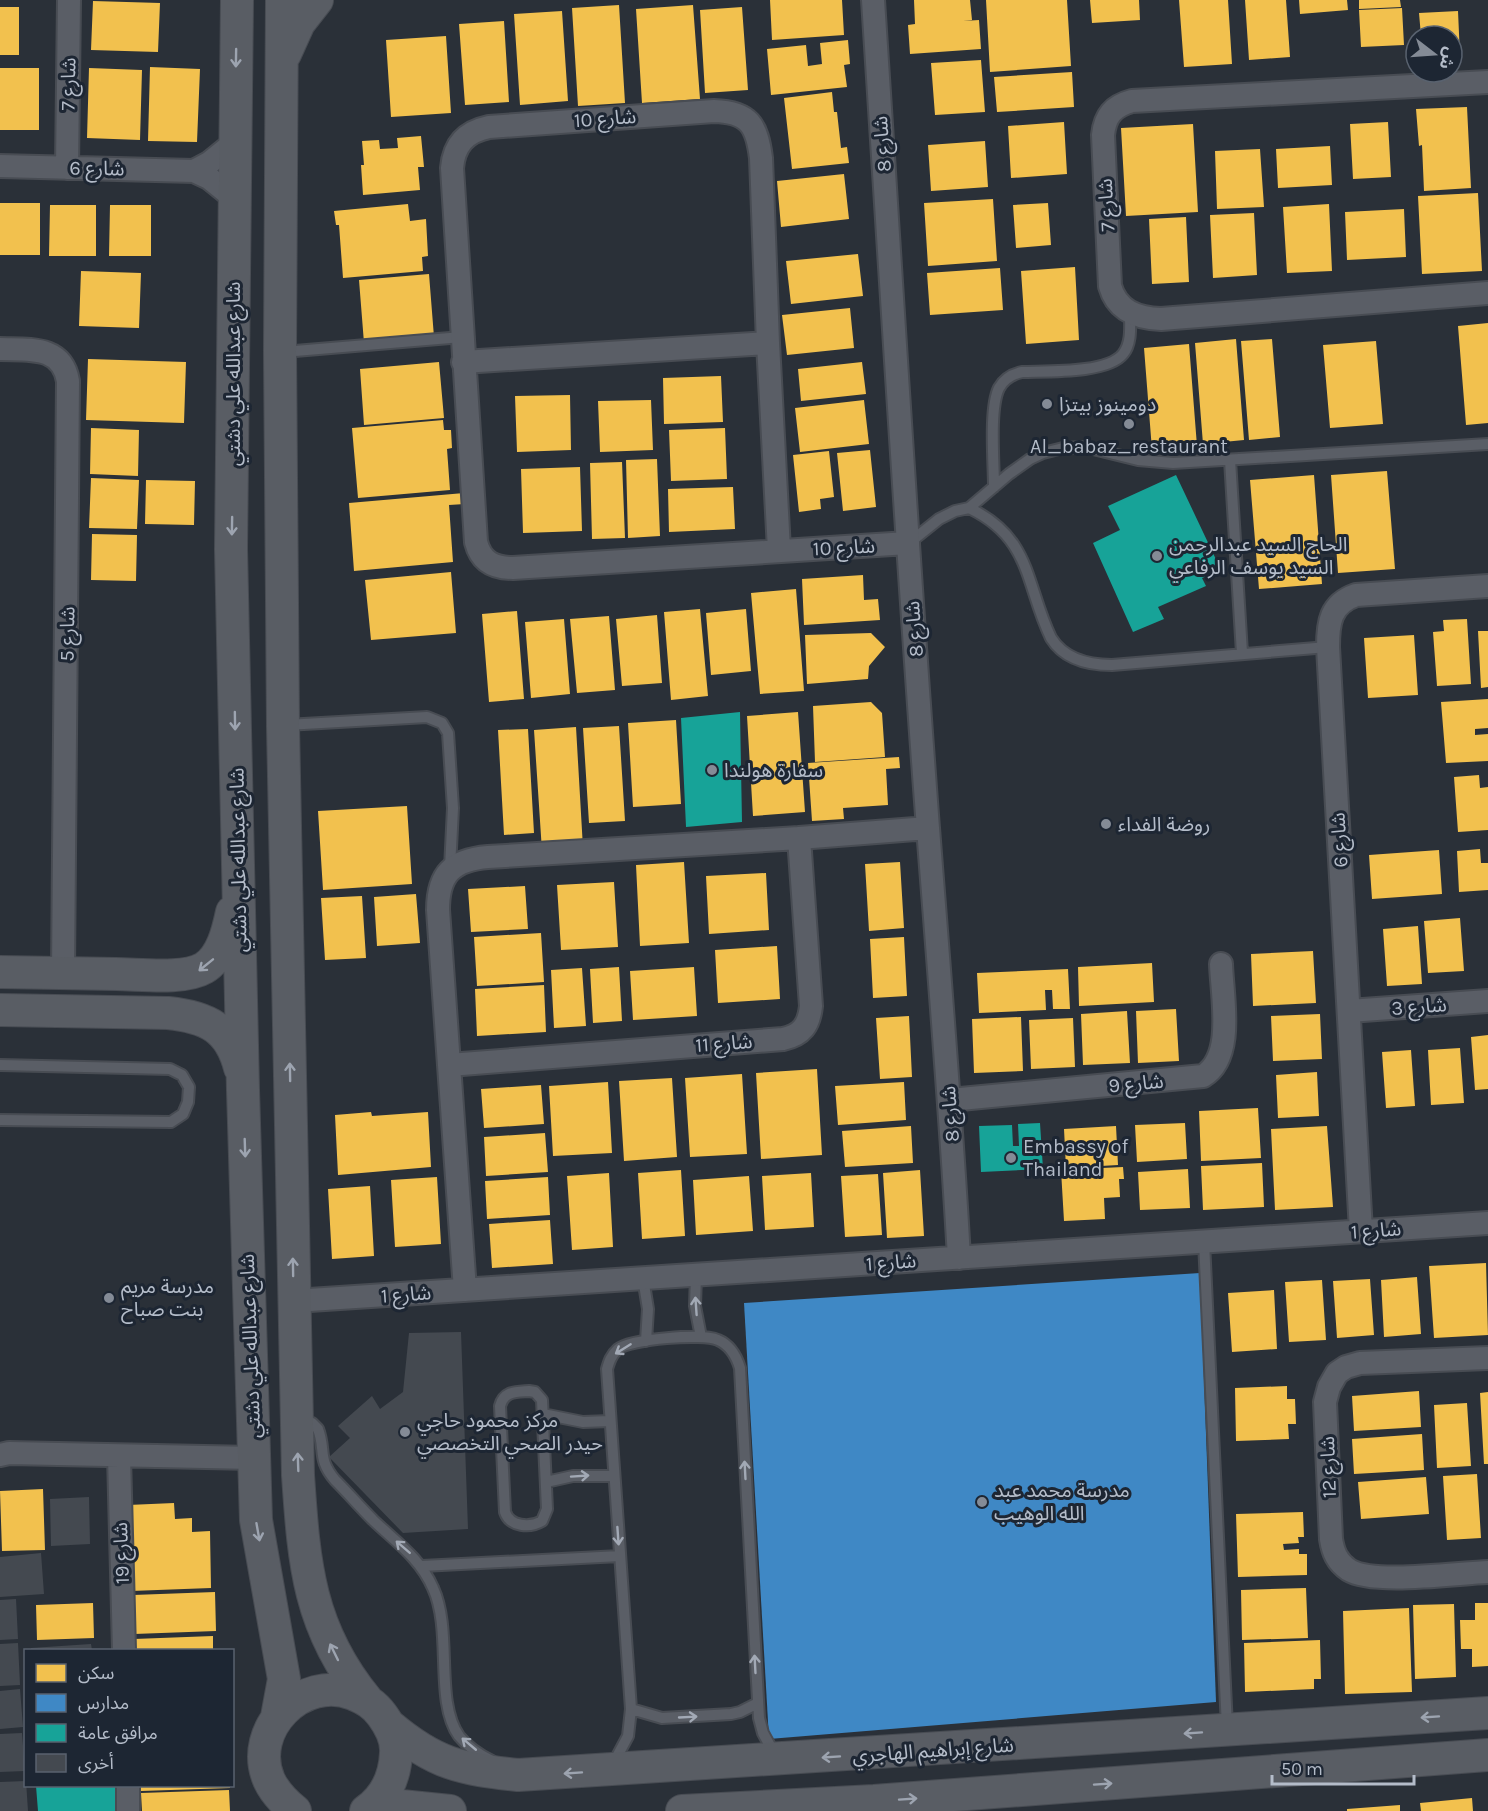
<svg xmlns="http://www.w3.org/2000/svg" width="1488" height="1811" font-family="Karla,'Noto Sans Arabic',sans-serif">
<rect width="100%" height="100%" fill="#2a3038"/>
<path fill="#f2c14e" d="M770,0H842L844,35L772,40Z
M914,0H970L972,20L963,21L979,20L981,49L910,54L908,25L915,24Z
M986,0H1067L1071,66L990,72Z
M1090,0H1139L1140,20L1092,23Z
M1179,0H1228L1232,64L1184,67Z
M1245,0H1286L1290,57L1249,60Z
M1299,0H1347L1348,10L1300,14Z
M1359,0H1400L1401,7L1359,9Z
M93,1L160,3L158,52L91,50Z
M619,5L625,103L578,106L572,8Z
M693,5L700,99L642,103L636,9Z
M0,7H19V55H0Z
M742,7L748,90L705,93L700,10Z
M1402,8L1404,45L1361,47L1359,10Z
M562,11L568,101L520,105L514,14Z
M1458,11L1460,56H1452V36H1421L1419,13Z
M504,21L509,102L465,105L459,24Z
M446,36L451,113L391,117L386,40Z
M848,40L850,64L844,65L847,87L771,95L767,49L806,45L808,66L822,64L820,43Z
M981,60L985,112L935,115L931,63Z
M150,67L200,69L197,142L148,141Z
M0,68H39V130H0Z
M89,68L142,70L140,140L87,138Z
M1072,72L1074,107L997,112L994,77Z
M832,92L834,112H837L841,148L847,147L849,163L792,169L784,98Z
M1467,107L1471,188L1424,191L1422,145L1419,146L1416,109Z
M1064,122L1067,174L1011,178L1008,126Z
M1388,122L1391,177L1353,179L1350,124Z
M1193,124L1198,212L1126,216L1121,128Z
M421,136L424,167H418L420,190L363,195L361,165H364L362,141L379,140L380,149L398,148L397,138Z
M985,141L988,187L931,191L928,145Z
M1330,146L1332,185L1278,188L1276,149Z
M1260,149L1264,207L1217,209L1215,151Z
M844,174L849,219L781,227L777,181Z
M1478,193L1482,271L1422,274L1418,196Z
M993,199L997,261L928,266L924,203Z
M0,203H40V255H0Z
M1048,203L1051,245L1016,248L1013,205Z
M408,204L410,221L426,219L428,256L422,257L423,271L343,278L339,225H336L334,211Z
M1329,204L1332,271L1287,273L1283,207Z
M50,205H96V256H49Z
M110,205H151V256H109Z
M1404,209L1406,257L1347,260L1345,212Z
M1254,213L1257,275L1213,278L1210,215Z
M1186,217L1189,282L1152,284L1149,219Z
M858,254L863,296L791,304L786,261Z
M1075,267L1079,340L1026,344L1021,271Z
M1000,268L1003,310L930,315L927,273Z
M81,271L141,273L139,328L79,326Z
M429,274L434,337L364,343L359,280Z
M850,308L854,348L787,355L782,315Z
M1488,323V423L1466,425L1458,326Z
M1236,339L1244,440L1203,444L1195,343Z
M1272,339L1280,437L1249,440L1241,341Z
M1376,341L1383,424L1330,428L1323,345Z
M1189,344L1197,446L1152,450L1144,348Z
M88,359L186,362L184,423L86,420Z
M439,362L444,418L364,425L360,369Z
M862,362L866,394L801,401L798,369Z
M721,376L723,422L664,424L663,378Z
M570,395L571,450L517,452L515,396Z
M651,400L653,450L600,452L598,401Z
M864,400L869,444L800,452L795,408Z
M443,420L444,430H451L452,448L447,449L450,490L358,498L352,428Z
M91,428L139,430L138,476L90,474Z
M725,428L727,479L671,481L669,430Z
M870,450L876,507L843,511L837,453Z
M829,451L834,497L820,499L821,509L799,512L793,455Z
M657,459L660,536L628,538L626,460Z
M622,462L625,538L592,539L590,463Z
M580,467L582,531L523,533L521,469Z
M1387,471L1395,569L1338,573L1331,475Z
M1314,475L1322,584L1259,589L1250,480Z
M91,478L139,480L137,529L89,528Z
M146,480L195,481L194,525L145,524Z
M733,487L735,529L669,532L668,489Z
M464,493L465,504L449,505L453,562L354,571L349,503Z
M92,534L137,535L136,581L91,580Z
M451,572L456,633L371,640L365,580Z
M863,575L864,600L878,599L880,620L804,625L802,579Z
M796,589L804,691L760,694L751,593Z
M700,609L708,696L671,700L664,612Z
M746,609L751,671L711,675L706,613Z
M517,611L524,699L489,702L482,614Z
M657,615L662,683L622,686L616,619Z
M609,616L615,690L577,693L570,619Z
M564,619L570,694L531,698L525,622Z
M1467,619L1471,684L1437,686L1433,632L1444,631L1443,620Z
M1478,631H1488V687L1481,688Z
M871,633L885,647L869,666L868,679L807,684L805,635Z
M1414,635L1418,695L1368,698L1364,638Z
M1488,699V728L1475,729V735L1488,734V761L1446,763L1441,702Z
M871,702L882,713L885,757L815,762L813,706Z
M798,712L805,812L753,816L747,716Z
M676,720L681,804L633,807L628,723Z
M619,726L625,821L589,823L583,728Z
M576,727L583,848L542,851L534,730Z
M528,729L534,833L504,835L498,730Z
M899,757L900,768L886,769L888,805L843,808L844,819L812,821L808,763Z
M1479,775L1480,788L1488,787V830L1458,832L1454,777Z
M407,806L412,884L323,890L318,811Z
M1480,849L1481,863H1488V890L1459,892L1457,851Z
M1439,850L1442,894L1372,899L1369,855Z
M684,862L689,943L640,946L636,865Z
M900,862L904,928L869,931L865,864Z
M766,873L769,930L709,934L706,876Z
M614,882L618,947L561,950L557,885Z
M525,886L528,929L471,932L468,889Z
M416,894L420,943L377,946L374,897Z
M362,896L366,958L325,960L321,898Z
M1460,918L1464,971L1428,973L1424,921Z
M1418,926L1422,984L1387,986L1383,929Z
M541,933L544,982L477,986L474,937Z
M904,937L907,996L873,998L870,939Z
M777,946L780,999L718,1003L715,950Z
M1313,951L1316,1003L1253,1006L1251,954Z
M1152,963L1154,1002L1079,1006L1078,967Z
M619,967L622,1021L593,1023L590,969Z
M694,967L697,1016L633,1020L630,971Z
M582,968L586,1026L554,1028L551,970Z
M1068,969L1070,1009H1053L1052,990H1045L1046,1010L979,1013L977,973Z
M544,985L546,1032L477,1036L475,989Z
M1176,1009L1179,1061L1138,1063L1136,1011Z
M1127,1011L1130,1063L1083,1065L1081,1014Z
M1320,1014L1322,1059L1273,1061L1271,1016Z
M909,1016L912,1077L880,1079L876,1018Z
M1021,1017L1023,1071L974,1073L972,1019Z
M1073,1018L1075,1067L1031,1069L1029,1020Z
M1488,1035V1089L1475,1090L1471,1037Z
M1460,1048L1464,1103L1431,1105L1428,1050Z
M1411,1050L1415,1106L1386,1108L1382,1052Z
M817,1069L822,1155L761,1159L756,1073Z
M1317,1072L1319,1116L1278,1118L1276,1075Z
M742,1074L747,1154L690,1157L685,1078Z
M672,1078L677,1157L624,1161L619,1081Z
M608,1082L612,1153L553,1156L549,1086Z
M904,1082L906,1120L838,1125L835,1086Z
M541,1085L544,1124L484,1128L481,1089Z
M1258,1108L1261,1158L1201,1161L1199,1111Z
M371,1112L372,1116L428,1112L431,1167L338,1175L335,1115Z
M1185,1123L1187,1159L1137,1162L1135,1125Z
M911,1126L913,1163L845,1167L842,1131Z
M1116,1126L1118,1165L1066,1168L1064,1129Z
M1327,1126L1333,1207L1275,1210L1271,1129Z
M545,1133L548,1172L486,1176L484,1137Z
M1262,1163L1264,1207L1203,1210L1201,1166Z
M1123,1167L1124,1179H1119L1120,1197L1104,1198L1105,1219L1064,1221L1061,1170Z
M1188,1169L1190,1208L1140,1210L1138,1172Z
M681,1170L685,1236L642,1239L638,1173Z
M920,1170L924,1236L887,1238L883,1173Z
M609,1173L613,1247L572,1250L567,1176Z
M811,1173L814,1227L765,1230L762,1176Z
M878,1174L882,1235L845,1237L841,1176Z
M749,1176L753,1231L696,1235L693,1180Z
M437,1177L441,1244L395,1247L391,1180Z
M548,1177L550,1215L487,1219L485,1181Z
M370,1186L374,1256L332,1259L328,1189Z
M550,1220L553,1264L492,1268L489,1224Z
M1486,1263L1488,1335L1434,1338L1429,1266Z
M1417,1277L1421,1334L1384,1337L1381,1280Z
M1370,1279L1374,1335L1337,1338L1333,1281Z
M1322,1280L1326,1340L1289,1342L1285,1282Z
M1274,1290L1277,1349L1232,1352L1228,1293Z
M1287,1386V1399H1295L1296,1424H1288L1289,1439L1236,1441L1235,1388Z
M1419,1391L1421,1427L1354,1431L1352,1396Z
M1488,1392V1464H1484L1480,1393Z
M1467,1403L1471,1466L1437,1468L1434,1405Z
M1422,1434L1424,1470L1354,1474L1352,1439Z
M1477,1474L1481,1538L1447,1540L1443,1476Z
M1426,1477L1429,1514L1361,1519L1358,1482Z
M43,1489L45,1550L2,1551L0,1491Z
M174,1503L175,1519L192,1518V1532L210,1531L211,1588L131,1591L128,1505Z
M1303,1512L1304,1537H1298L1299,1543L1283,1544L1284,1550L1299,1549V1554H1307V1575L1238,1577L1236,1514Z
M1306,1588L1308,1638L1242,1640L1241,1590Z
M215,1592L216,1631L134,1634L133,1595Z
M93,1603L94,1638L37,1640L36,1605Z
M1475,1603H1488V1666L1472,1667V1649H1461L1460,1620H1475Z
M1454,1604L1456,1677L1415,1679L1413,1605Z
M1409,1608L1412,1692L1345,1694L1343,1611Z
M213,1636V1650H135L134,1639Z
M1320,1640L1321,1679H1314V1689L1245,1692L1244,1643Z
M141,1786H230V1788L141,1791Z
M229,1790L230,1811H142L141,1793Z
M1472,1798L1473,1811H1421L1420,1803Z
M1400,1805V1811H1347V1809Z"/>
<path fill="#3f88c5" d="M1200,1273L1216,1702L769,1739L744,1303Z"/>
<path fill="#17a398" d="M1176,475L1221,570L1202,578L1206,586L1158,607L1164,619L1133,632L1093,543L1120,530L1108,506Z
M740,712L742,822L686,827L681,718Z
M1040,1123L1043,1169L981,1172L979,1126L1012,1125L1013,1146H1019L1018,1124Z
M36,1786H122V1811H38Z"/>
<path fill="#444950" d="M461,1332L468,1529L403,1533L329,1457L350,1438L338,1426L372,1396L380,1409L403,1392L409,1333Z
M89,1497L90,1544L51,1546L50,1499Z
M41,1553L44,1594L0,1597V1557Z
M16,1599L18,1639L0,1640V1600Z
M18,1643L20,1685L0,1686V1644Z
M91,1644L92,1650H31V1648Z
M20,1689L23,1727L0,1729V1691Z
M22,1733L25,1771L0,1772V1734Z
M26,1781L28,1811H0V1782Z"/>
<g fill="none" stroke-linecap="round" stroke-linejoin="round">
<defs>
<path id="lane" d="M283,352L462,337
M1230,460L1242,653
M994,487C994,463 989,408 999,388C1004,379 1013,374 1022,372C1046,371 1107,374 1123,354C1132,343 1130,326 1130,313
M969,508C1032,538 1025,584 1051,638C1064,659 1088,665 1112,665L1328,647
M909,543L939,519L955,511L969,508L1009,474L1030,459L1043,453L1063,448L1085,447L1138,460L1173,463L1488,444
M286,725L427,717L442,723L448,733L453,808L450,868
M0,1065L170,1069L182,1075L189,1087L188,1102L183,1114L171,1122L0,1120
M1204,1242L1227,1727
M696,1275L695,1306L701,1337
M643,1278L648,1309L646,1341
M529,1391L535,1392L542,1400L547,1509L542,1521C530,1528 510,1527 505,1512L500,1406C504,1391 515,1392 529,1391Z
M543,1414L583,1422L610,1421
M300,1421L312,1423L318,1429C326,1450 317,1459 335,1480C348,1493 360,1507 373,1520C396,1542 420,1558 433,1588C453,1631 434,1701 459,1736C467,1746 480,1755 492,1761
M546,1482L573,1476H614
M422,1566L620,1556
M631,1709L662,1718L731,1714L740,1712L758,1703
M613,1764L628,1736L631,1709L607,1369C609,1362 611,1355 618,1349C630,1339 703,1333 718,1340C730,1345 736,1355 740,1368L759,1718L763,1733L775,1755"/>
<path id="street" d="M873,0C891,276 907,552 928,828C939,971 951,1114 959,1258
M1488,82L1132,101C1113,106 1105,116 1103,135L1110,286C1117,311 1137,318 1161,319L1488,293
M0,166L194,171L209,178L235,199
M67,168L69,0
M194,171L209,163L235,142
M0,349C29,350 62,345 68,381L63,973
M463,362L768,343
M779,550L768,343L761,158C757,125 749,112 714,111L489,127C465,132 454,145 452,168L476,542C481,562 494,568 513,568L908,543
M1349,1011L1488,1001
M449,1065L783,1039C802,1035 809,1025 811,1006L799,838
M950,1100L1203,1076C1235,1057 1222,997 1221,964
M1361,1231L1328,647C1328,623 1330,604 1356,595L1488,586
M465,1290L438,910C438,874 452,860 488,857L799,838L928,828
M294,1301L1488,1223
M1488,1358L1360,1363L1346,1367L1337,1373L1329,1387L1325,1402L1331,1539C1333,1552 1337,1562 1349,1570C1373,1585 1457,1573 1488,1572
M0,1455L9,1453L254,1458
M119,1456L124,1650
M128,1786V1811"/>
<path id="secondary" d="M237,0L231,549L243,1090L256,1520L284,1679L277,1717
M282,0L280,352L283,726L298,1475C304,1563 308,1628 367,1700
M285,54L299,23L317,0
M0,972C39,973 78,973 116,974C139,974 184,980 204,968C222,957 228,931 232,912
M0,1010L168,1013C207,1017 230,1028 240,1068
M390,1726C435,1764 461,1769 518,1775L1488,1713
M373,1806H401L450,1811
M295,1811C284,1802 275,1793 269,1780C247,1729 303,1674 353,1694C365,1699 374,1704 382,1715C390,1726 397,1739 396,1753C395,1777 386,1797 366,1811
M682,1811L874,1801L1488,1755"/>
</defs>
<use href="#lane" stroke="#484c53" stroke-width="14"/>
<use href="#street" stroke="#484c53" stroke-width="26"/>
<use href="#secondary" stroke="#484c53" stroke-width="34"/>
<use href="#lane" stroke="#5a5e66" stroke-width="10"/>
<use href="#street" stroke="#5a5e66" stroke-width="22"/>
<use href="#secondary" stroke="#595d64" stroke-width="32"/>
</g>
<defs><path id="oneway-shaft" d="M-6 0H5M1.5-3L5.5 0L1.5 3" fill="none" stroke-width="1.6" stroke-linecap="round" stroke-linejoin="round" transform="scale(1.5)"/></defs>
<g stroke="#9da4b0">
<use href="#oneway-shaft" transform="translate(236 58) rotate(91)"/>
<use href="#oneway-shaft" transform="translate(232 526) rotate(91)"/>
<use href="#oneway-shaft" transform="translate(235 721) rotate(89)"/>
<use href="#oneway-shaft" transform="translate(206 965) rotate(141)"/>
<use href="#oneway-shaft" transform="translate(290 1072) rotate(-91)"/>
<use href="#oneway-shaft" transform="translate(245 1148) rotate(88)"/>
<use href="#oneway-shaft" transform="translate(293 1267) rotate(-91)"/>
<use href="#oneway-shaft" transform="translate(298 1462) rotate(-92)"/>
<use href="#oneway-shaft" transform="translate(258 1532) rotate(80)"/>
<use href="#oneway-shaft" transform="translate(334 1652) rotate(-116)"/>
<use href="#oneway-shaft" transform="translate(1430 1717) rotate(176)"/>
<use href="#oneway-shaft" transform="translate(1193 1733) rotate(176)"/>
<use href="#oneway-shaft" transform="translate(831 1757) rotate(176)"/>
<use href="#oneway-shaft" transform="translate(573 1773) rotate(176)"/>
<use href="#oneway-shaft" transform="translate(1103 1784) rotate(-4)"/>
<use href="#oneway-shaft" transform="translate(908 1799) rotate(-4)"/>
</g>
<g stroke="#a2a9b5">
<use href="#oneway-shaft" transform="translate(696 1306) rotate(-94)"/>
<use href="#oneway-shaft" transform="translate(623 1349) rotate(148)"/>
<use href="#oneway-shaft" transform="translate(745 1470) rotate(-93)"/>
<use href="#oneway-shaft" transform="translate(580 1476) rotate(-4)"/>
<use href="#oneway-shaft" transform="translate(618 1536) rotate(86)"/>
<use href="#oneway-shaft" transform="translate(403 1547) rotate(-139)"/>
<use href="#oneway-shaft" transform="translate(755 1664) rotate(-93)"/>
<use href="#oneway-shaft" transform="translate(688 1717) rotate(-3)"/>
<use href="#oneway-shaft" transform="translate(469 1744) rotate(-140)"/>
</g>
<g fill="#848b96" stroke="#1d2633" stroke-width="2">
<circle cx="1047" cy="404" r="6"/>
<circle cx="1129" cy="424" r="6"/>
<circle cx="1157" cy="556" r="6"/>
<circle cx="712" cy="770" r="6"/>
<circle cx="1106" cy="824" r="6"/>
<circle cx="1011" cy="1158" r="6"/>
<circle cx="109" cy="1298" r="6"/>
<circle cx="405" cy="1432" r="6"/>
<circle cx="982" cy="1502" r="6"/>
</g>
<g text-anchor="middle" stroke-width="6" stroke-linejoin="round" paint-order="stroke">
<g font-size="20" fill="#b4bcc9" stroke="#1d2633">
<text transform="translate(68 84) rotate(-89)" y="7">شارع 7</text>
<text transform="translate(605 118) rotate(-4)" y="7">شارع 10</text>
<text transform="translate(882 144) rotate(-94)" y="7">شارع 8</text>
<text transform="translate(97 168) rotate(1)" y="7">شارع 6</text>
<text transform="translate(1106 205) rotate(-93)" y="7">شارع 7</text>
<text transform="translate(233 374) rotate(-90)" y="7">شارع عبدالله علي دشتي</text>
<text transform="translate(844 547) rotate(-3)" y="7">شارع 10</text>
<text transform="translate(914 629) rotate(-94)" y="7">شارع 8</text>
<text transform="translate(67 634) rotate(-89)" y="7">شارع 5</text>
<text transform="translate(1339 840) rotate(-93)" y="7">شارع 6</text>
<text transform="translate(238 860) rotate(-91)" y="7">شارع عبدالله علي دشتي</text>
<text transform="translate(1419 1006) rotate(-4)" y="7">شارع 3</text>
<text transform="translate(724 1043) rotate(-4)" y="7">شارع 11</text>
<text transform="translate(1136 1083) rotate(-5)" y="7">شارع 9</text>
<text transform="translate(950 1114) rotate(-94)" y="7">شارع 8</text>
<text transform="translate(1376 1230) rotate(-4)" y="7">شارع 1</text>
<text transform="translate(891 1262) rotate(-4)" y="7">شارع 1</text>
<text transform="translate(406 1294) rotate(-4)" y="7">شارع 1</text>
<text transform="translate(250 1346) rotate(-92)" y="7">شارع عبدالله علي دشتي</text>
<text transform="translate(1328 1467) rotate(-92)" y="7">شارع 12</text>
<text transform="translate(121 1553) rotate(-92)" y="7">شارع 19</text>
<text transform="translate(933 1750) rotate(-4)" y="7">شارع إبراهيم الهاجري</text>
</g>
<g font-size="20" fill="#b4bcc9" stroke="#1d2633" text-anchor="start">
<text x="1059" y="411">دومينوز بيتزا</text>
<text x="1129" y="453" text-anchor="middle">Al_babaz_restaurant</text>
<text x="1169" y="551">الحاج السيد عبدالرحمن<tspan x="1169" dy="23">السيد يوسف الرفاعي</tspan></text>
<text x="724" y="777">سفارة هولندا</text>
<text x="1118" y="831">روضة الفداء</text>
<text x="1023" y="1153">Embassy of<tspan x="1023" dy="23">Thailand</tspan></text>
<text x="121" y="1293">مدرسة مريم<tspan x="121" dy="23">بنت صباح</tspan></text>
<text x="417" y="1427">مركز محمود حاجي<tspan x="417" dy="23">حيدر الصحي التخصصي</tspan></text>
<text x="994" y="1497">مدرسة محمد عبد<tspan x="994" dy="23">الله الوهيب</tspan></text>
</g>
</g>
<rect x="24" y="1649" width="210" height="138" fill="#1d2633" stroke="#59626f" stroke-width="1.5"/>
<rect x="36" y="1664" width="30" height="18" fill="#f2c14e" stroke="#59626f" stroke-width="1.5"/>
<text x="78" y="1679" font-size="18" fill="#b4bcc9">سكن</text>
<rect x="36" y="1694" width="30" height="18" fill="#3f88c5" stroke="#59626f" stroke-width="1.5"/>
<text x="78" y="1709" font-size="18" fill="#b4bcc9">مدارس</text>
<rect x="36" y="1724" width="30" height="18" fill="#17a398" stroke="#59626f" stroke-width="1.5"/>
<text x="78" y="1739" font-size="18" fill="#b4bcc9">مرافق عامة</text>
<rect x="36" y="1754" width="30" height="18" fill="#444950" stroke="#59626f" stroke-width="1.5"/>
<text x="78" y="1769" font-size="18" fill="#b4bcc9">أخرى</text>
<g transform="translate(1434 54) rotate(107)"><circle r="28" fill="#1d2633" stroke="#59626f" stroke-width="1.5"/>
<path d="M0-4.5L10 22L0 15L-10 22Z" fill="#848b96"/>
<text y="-9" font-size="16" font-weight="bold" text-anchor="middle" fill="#b4bcc9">ش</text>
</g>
<path d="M1272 1775v9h142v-9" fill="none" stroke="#b4bcc9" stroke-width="3"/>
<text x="1281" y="1775" font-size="18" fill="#b4bcc9" stroke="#1d2633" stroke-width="4.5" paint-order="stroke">50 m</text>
</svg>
